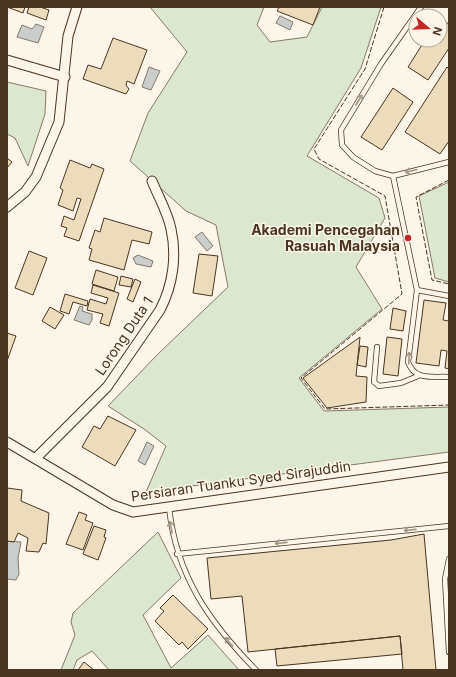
<svg xmlns="http://www.w3.org/2000/svg" width="456" height="677" font-family="Inter,sans-serif">
<rect width="100%" height="100%" fill="#fbf6e9"/>
<path fill="#dce7d0" stroke="#887966" d="M150,7H264L257,25L270,42L307,37L322,7H381L361,68L307,156L379,198L385,218L356,267L382,309L299,378L324,411L449,407V452L146,492L166,446L144,429L108,406L158,354L228,287L216,225L186,211L130,161L148,113L187,52Z
M7,82L46,91L45,114L28,166L15,138L7,134Z
M449,182V282L435,278L419,196Z
M158,532L181,578L143,615L171,668L208,635L239,670H109L92,651L77,660L73,670H61L75,635L71,622L73,613Z"/>
<path fill="#c9cecd" stroke="#887966" d="M280,16L293,22L290,30L276,23Z
M36,24L44,27L38,43L17,37L22,25L32,29Z
M149,67L160,71L151,90L142,87Z
M202,232L213,246L207,251L195,237Z
M138,255L153,261L151,267L136,264L133,258Z
M80,306L83,307L82,311L92,314V320L89,325L74,320Z
M147,442L154,446L145,465L138,461Z
M7,541L21,542L18,558L19,574L16,580L7,579Z"/>
<path fill="#ecdcbc" stroke="#4a3520" d="M7,7H25L23,13Z
M29,7H40L49,10L46,20L27,13Z
M279,7H320L313,25L277,11Z
M440,19L449,24V48L428,80L408,67L425,40H440Z
M113,38L147,50L134,84L127,81L126,85L129,89L126,94L83,79L88,65L101,69Z
M447,67L449,69V141L440,154L405,132Z
M393,88L413,102L382,150L361,137Z
M7,158L12,162L7,168Z
M70,160L90,168L92,164L104,169L79,241L64,236L67,228L61,226L64,216L74,220L81,199L77,198L73,211L58,205L63,190L60,188Z
M104,218L152,232L149,244L132,240L124,270L89,260L92,249L89,248L95,230L100,232Z
M29,251L47,258L33,295L15,288Z
M199,254L218,256L212,296L193,293Z
M96,270L118,277L114,291L92,284Z
M121,276L133,279L131,287L119,285Z
M135,279L141,282L133,302L127,299Z
M93,285L119,293L109,326L100,323L103,314L87,310L90,299L106,304L108,298L91,293Z
M65,294L88,301L87,306L73,302L69,314L60,311Z
M424,300L446,303L443,320L449,321V369L445,368L447,351L441,350L439,366L416,363Z
M50,307L64,315L55,329L42,321Z
M393,308L406,311L403,331L390,329Z
M7,333L16,336L7,361Z
M360,337L356,376L367,377L366,402L327,408L303,378Z
M387,337L402,339L398,376L383,374Z
M360,346L368,347L366,367L357,365Z
M108,416L136,430L115,466L82,447L94,426L100,429Z
M7,488L22,490L21,501L49,513L46,544L43,543L39,552L26,551L28,538L18,533L14,542L7,541Z
M79,512L87,515L85,520L93,523L83,550L66,544Z
M94,526L106,530L104,537L106,538L98,560L83,554Z
M424,534L436,670H403L400,636L248,652L242,596L211,599L207,558L391,540Z
M173,595L208,629L188,649L182,642L179,645L155,621L164,611L160,608Z
M400,636L402,654L277,666L275,649Z
M84,662L94,670H78Z"/>
<g fill="none" stroke-linecap="round" stroke-linejoin="round">
<defs>
<path id="lane" d="M421,7L381,64L341,130L342,145L353,157L375,171L393,176L449,162
M393,176L417,290
M449,296L417,290L408,362C415,381 431,376 449,377
M377,347L374,382L379,386L401,383L418,376
M169,507C176,575 209,622 256,670
M177,554L449,526
M449,559L445,579L449,652"/>
<path id="street" d="M7,60L65,77
M7,207L25,192L36,177L59,122L68,36L77,7
M7,442L113,505L133,512L449,467
M36,458L107,387L160,310C173,285 177,256 171,229C168,213 158,196 152,181"/>
</defs>
<use href="#lane" stroke="#4a3520" stroke-width="6"/>
<use href="#street" stroke="#4a3520" stroke-width="11"/>
<use href="#lane" stroke="#fbf6e9" stroke-width="4.5"/>
<use href="#street" stroke="#fbf6e9" stroke-width="9"/>
<path stroke="#4a3520" stroke-width="1" stroke-dasharray="5 2" stroke-linecap="butt" d="M384,7L365,69L314,149L319,159L385,196L402,294L301,378L325,409L449,405
M449,180L416,197L432,280L449,284"/>
</g>
<defs><path id="oneway-shaft" d="M-6 0H5M1.5-3L5.5 0L1.5 3" fill="none" stroke-width="1.6" stroke-linecap="round" stroke-linejoin="round"/></defs>
<g stroke="#a29684">
<use href="#oneway-shaft" transform="translate(359 100) rotate(-59)"/>
<use href="#oneway-shaft" transform="translate(411 171) rotate(166)"/>
<use href="#oneway-shaft" transform="translate(409 358) rotate(-88)"/>
<use href="#oneway-shaft" transform="translate(171 527) rotate(-101)"/>
<use href="#oneway-shaft" transform="translate(410 530) rotate(174)"/>
<use href="#oneway-shaft" transform="translate(281 543) rotate(174)"/>
<use href="#oneway-shaft" transform="translate(229 642) rotate(-131)"/>
</g>
<circle fill="#c62828" stroke="#fbf6e9" stroke-width="1.5" cx="408" cy="238" r="4"/>
<g text-anchor="middle" stroke-width="3" stroke-linejoin="round" paint-order="stroke">
<g font-size="14" font-weight="bold" fill="#4a3520" stroke="#fbf6e9" text-anchor="end">
<text x="400" y="235">Akademi Pencegahan<tspan x="400" dy="16">Rasuah Malaysia</tspan></text>
</g>
<g font-size="14" fill="#4a3520" stroke="#fbf6e9">
<text transform="translate(124 336) rotate(-56)" y="5">Lorong Duta 1</text>
<text transform="translate(241 481) rotate(-8)" y="5">Persiaran Tuanku Syed Sirajuddin</text>
</g>
</g>
<rect width="456" height="677" fill="none" stroke="#4a3520" stroke-width="16"/>
<g transform="translate(428 28) rotate(109)"><circle r="19" fill="#fbf6e9" stroke="#b4a999"/>
<path d="M0-3L7 15L0 10L-7 15Z" fill="#c62828"/>
<text y="-6" font-size="11" font-weight="bold" text-anchor="middle" fill="#4a3520">N</text>
</g>
</svg>
